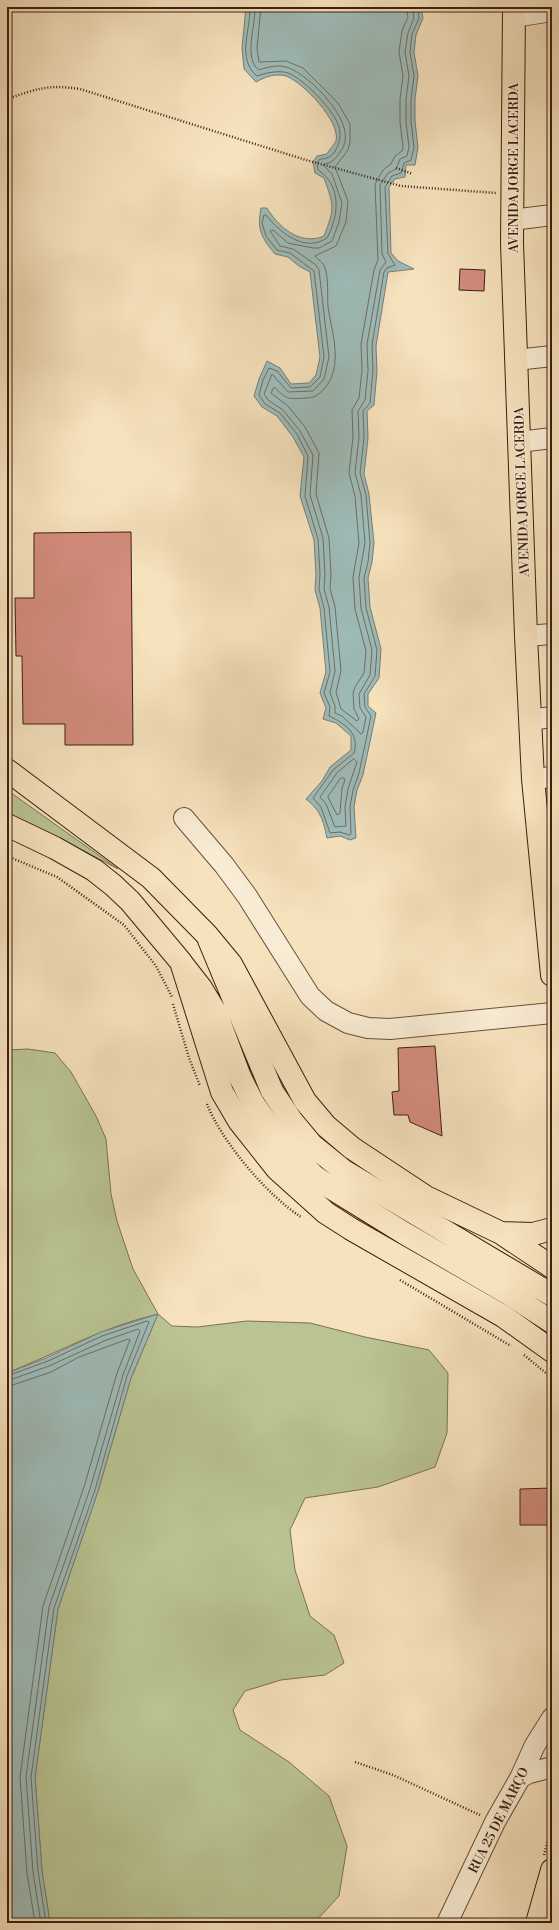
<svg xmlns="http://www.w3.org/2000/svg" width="559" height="1930" font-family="'Libre Bodoni',serif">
<rect width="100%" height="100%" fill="#f6e2bd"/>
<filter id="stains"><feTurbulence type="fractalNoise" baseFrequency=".005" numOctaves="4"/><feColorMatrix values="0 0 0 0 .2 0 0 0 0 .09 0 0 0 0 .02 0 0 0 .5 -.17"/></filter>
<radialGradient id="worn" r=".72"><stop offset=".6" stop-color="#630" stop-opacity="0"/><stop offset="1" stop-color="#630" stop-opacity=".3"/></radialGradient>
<path fill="#bac493" stroke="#7c7152" d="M7,790L118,869L56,836L7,816Z
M28,1049L55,1053L71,1072L96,1116L106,1139L111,1194L117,1221L133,1269L158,1314L172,1326L197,1327L247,1321L310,1323L365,1337L429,1350L448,1373L447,1433L435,1467L378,1487L305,1498L290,1530L295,1570L310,1616L334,1635L344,1663L325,1675L281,1680L245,1691L233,1710L240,1730L289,1762L329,1796L347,1846L339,1896L314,1923H50L42,1871L35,1777L58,1609L98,1491L131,1378L158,1314C105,1326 57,1353 7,1373V1050Z"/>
<path fill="#9ebcb9" stroke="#777d76" d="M246,7H421L423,18L416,35L414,52L418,76L415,99V121L418,147L415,165H406L405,177L395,179L389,187L391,253L398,261L414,269L388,272L376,346L377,371L374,405L367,411L368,438L364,474L369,494L374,543L372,562L368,578L370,607L381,649L379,678L368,694V706L376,713L363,775L357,790L354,807L356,838L350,840L340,836L327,838C323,820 321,811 306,799L322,781L330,767L351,750V736L336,723L323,719L326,708L320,693L326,672L320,608L315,590L316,574L314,540L300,496L304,457L293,437L277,416L262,407L254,396L259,379L267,361L280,368L291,384L309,383L316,375L320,357L310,272L299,266L288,257L275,254C261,237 257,230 261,208H267C279,228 301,246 324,236C335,208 334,206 324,178L315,173L313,162L317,156L327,154C329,150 334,145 336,141C341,122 303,82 286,76C275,73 265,77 256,82L244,69L242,48Z
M158,1314L131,1378L98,1491L58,1609L35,1777L42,1871L50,1923H7V1373L46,1358L101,1332Z"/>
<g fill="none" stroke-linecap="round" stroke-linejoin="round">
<path stroke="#6e6d65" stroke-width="1" d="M250,7C251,30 236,58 257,76C266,73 274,71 284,72C300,74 335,111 339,127C342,137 338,152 329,157C326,159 322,159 320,159L317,163L318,170C342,185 339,216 327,238C305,253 280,233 266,215H264L262,223L266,236L277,250L290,253L314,271L324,357L320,377L310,387L291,388L277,371L269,368L263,380L259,395L265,404L280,413L297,434L308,456L305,496L318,539L320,574L319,589L324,608L330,672L324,693L330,707L329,716C344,723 360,733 354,753L333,770L313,798L321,807L330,833L340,832L349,835L351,834L350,807L353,790L359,773L371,716L365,707L364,694L375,676L377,650L366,608L364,578L368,562L370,543L366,495L360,473L364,438L363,411L370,403L373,370L372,345L384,272L387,268L395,265L388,254L385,187L392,176L401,173L404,163L411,160L414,147L411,121V99L414,76L410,52L412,34L419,18L418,7
M255,7C256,24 243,59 259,70C267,67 280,64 289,68C310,76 354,120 344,145C342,150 336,159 331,162C328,164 325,163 323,165L332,174L342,203L339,222L332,241L319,248H313L288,243L273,230L270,231L280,246L293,249L316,265L319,270L329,357L324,379L313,391L288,392L272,374L264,394L268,400L283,410L300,431L313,455L310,495L323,538L325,574L324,589L329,607L335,671L330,693L335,706V713L342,716L361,734L363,732L366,717L360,708L359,694L370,675L372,650L361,608L359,577L365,543L361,495L355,473L359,437L358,411L365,400L368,371L367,344L380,270L386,262L382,254L380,185L388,173L396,169L400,159L407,156L409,147L406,122V99L409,76L405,52L408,33L414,18L412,7
M261,7L257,48L259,62L286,61L303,68L338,103L350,124V142L348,150L335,167L348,201L346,222L336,246L315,256C318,260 323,262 325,268C329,280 327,295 328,307C332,333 344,367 324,389C318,395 314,398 306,398C286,399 288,400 274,387L271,393L288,406L305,427L319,453L316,494L329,538L331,575L330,588L335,607L341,671L336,692L341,709L357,721L359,719L354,709L353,693L355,687L364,673L366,651L355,609L353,577L359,543L355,496L349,473L353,437L352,410L359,398L362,370L361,344L374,270L378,260L375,184L383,170L391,164L395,156L402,151L403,147L400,122V99L403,76L399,52L402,31L408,17L406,7
M354,759L357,762L348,789L345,807L346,826L335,827L326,804L320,797L337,773Z
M341,778H344L345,780L342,788L340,813L337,815L328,797Z
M7,1376L48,1361L102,1336L147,1321L149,1322L127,1376L95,1490L54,1608L31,1777L38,1871L46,1923
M7,1381L49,1366L104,1341L138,1329L140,1331L123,1375L90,1489L49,1607L26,1777L33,1872L41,1923
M7,1387L51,1372L79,1357L128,1339L130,1340L117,1373L84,1487L43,1606L20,1777L27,1873L35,1923"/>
</g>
<path fill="#d58d7f" stroke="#3d1e11" d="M460,269L485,270L484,291L459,290Z
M131,532L133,745H65V724H23L22,656H16L15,598H34V533Z
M435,1046L442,1136L410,1122L408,1115H394L392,1092L399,1091L398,1048Z
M552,1488V1525H520V1489Z"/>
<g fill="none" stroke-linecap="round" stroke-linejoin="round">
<defs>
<path id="minor" d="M514,17L552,11
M512,220L552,215
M516,360L552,356
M519,442L552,438
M526,636L552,634
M530,720L552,717
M533,779L552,777
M184,818L224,865L247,896L310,996L326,1011L348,1023L368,1028L390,1029L552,1013
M537,820L552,818
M520,1778L529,1773L549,1768
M447,1923L495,1822L520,1778L535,1745L552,1718"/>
<path id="major" d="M514,7L512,243L526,636L533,779L552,975
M209,940L272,1091L292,1121L312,1145L344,1171L552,1295
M183,965L201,988L216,1013L240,1077L253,1103L274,1133L296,1158L314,1176L331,1188L404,1233L509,1294L552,1322"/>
<path id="highway" d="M7,770L151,878L207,935L231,964L305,1101L326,1126L352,1148L426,1197L501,1233L552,1267
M7,825L55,848L94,870L113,885L130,901L181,962L222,1092L239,1121L277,1169L326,1213L351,1229L503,1316L552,1351
M501,1233L533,1234L552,1229
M537,1923L552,1870"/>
</defs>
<use href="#minor" stroke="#6b4f3c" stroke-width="22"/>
<use href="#major" stroke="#3d1e11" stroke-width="24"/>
<use href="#highway" stroke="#3d1e11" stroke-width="24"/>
<path stroke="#3d1e11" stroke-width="2.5" stroke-dasharray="1 2" stroke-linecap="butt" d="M7,99C37,89 47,84 80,89L306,160L401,186L496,193
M396,168L413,174
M7,856L57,877L124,925L156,966L172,997
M173,1004L189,1058L200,1086
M207,1104C222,1142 267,1195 301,1217
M400,1280L511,1346
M524,1355L552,1378
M355,1762L393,1775L480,1815
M544,1855L552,1825"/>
<use href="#minor" stroke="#f9ecd4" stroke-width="20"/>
<use href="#major" stroke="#f6e2bd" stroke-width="22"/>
<use href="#highway" stroke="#f6e2bd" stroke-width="22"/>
</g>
<g text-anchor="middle" stroke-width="3" stroke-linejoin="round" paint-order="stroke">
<g font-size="13" fill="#3d1e11" stroke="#f9ecd4">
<text transform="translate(513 168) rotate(-90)" y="5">AVENIDA JORGE LACERDA</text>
<text transform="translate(521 492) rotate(-92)" y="5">AVENIDA JORGE LACERDA</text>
<text transform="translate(498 1820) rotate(-63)" y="5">RUA 25 DE MARÇO</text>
</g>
</g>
<rect width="559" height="1930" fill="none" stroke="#f6e2bd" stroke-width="24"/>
<rect x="8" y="8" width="543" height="1914" fill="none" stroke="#3d1e11" stroke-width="2"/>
<rect x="12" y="12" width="535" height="1906" fill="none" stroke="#3d1e11"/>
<rect width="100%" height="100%" filter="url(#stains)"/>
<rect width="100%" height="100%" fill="url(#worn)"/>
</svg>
